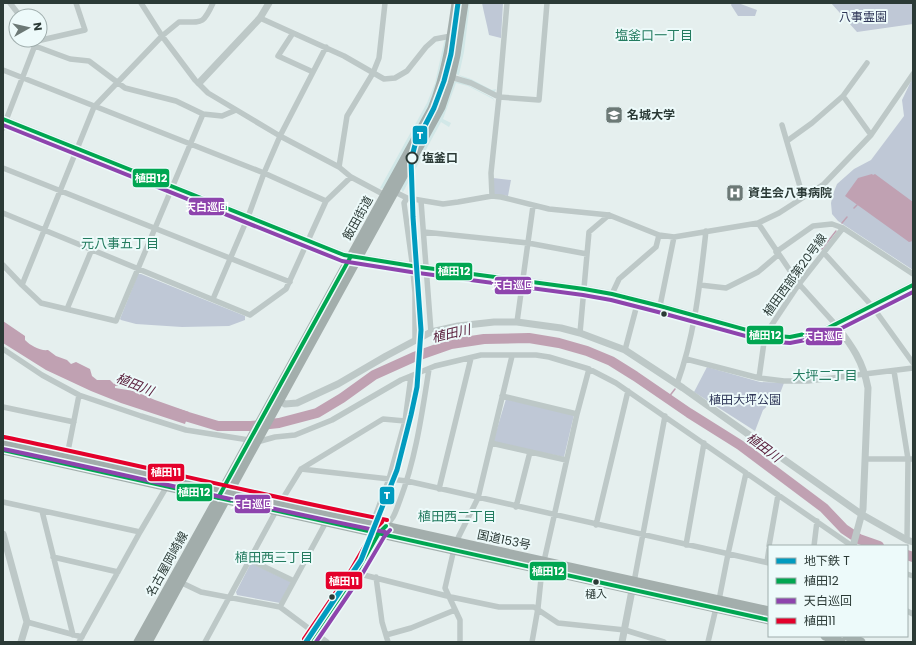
<svg xmlns="http://www.w3.org/2000/svg" width="916" height="645" font-family="Poppins,'Noto Sans JP',sans-serif">
<rect width="100%" height="100%" fill="#e5efee"/>
<path fill="#bfc8d6" d="M482,3H503L501,38L489,35C487,24 484,14 482,3Z
M732,3H738L757,10L755,16H738L731,5Z
M831,3H913V24L857,32Z
M913,77V270L838,221L832,214L831,203L833,194L837,184L854,169L871,160L904,116L902,100Z
M493,178L511,180L508,196L494,194Z
M138,274H141L245,316V320L229,326L182,327L136,324L121,320L120,319Z
M707,367L760,382L784,383L779,396L763,410L755,431L694,392Z
M506,399L574,415L564,457L493,442Z
M251,563L291,582L280,603L237,595L236,592Z"/>
<path fill="#d2e8e8" d="M467,3H470L464,52L459,75L471,79L492,90L496,89L495,92H493L456,74Z
M445,38L447,40L446,53L429,110L384,189L378,188H380L427,103L435,83Z
M456,81L468,85L493,98L495,103L493,99L468,86L456,83L443,119L451,123L449,127L441,122L403,192L401,189L454,82Z"/>
<path fill="#c0a1b2" d="M872,174L873,175L875,174L913,202V241L909,242L845,196L858,178Z
M3,321L25,336V340C31,346 40,351 48,350L56,356L67,360L71,364L76,362L90,369L92,376L97,380H110L114,384L118,382L125,386H115V388L134,391L155,400L189,412L185,424L121,403L91,391L46,370L3,343Z"/>
<g fill="none" stroke-linecap="round" stroke-linejoin="round">
<path stroke="#c0a1b2" stroke-width="1.5" d="M854,208L857,205
M842,223L847,217
M822,249L836,231
M668,398L675,389"/>
<path stroke="#c0a1b2" stroke-width="10" d="M175,413L218,426H251L279,423L317,413L342,398L374,375L414,357L451,344L484,339L529,338L559,343L587,351L611,361L635,376L689,413L740,445L824,508L844,529L859,539L879,546
M907,555L913,557"/>
<path stroke="#bdc8c7" stroke-width="5.5" d="M10,3L20,16
M141,3L162,36L195,80L208,93L280,136L339,167L351,177L381,193L385,194L395,192L407,198L443,204L458,202L492,196L501,197L549,209L609,215L659,235L674,237L758,223L779,213L824,184L871,135L913,74
M260,18L344,56L384,79L395,78L407,71L426,47L435,39L451,36
M293,33L278,56L313,72
M37,41L85,30L76,3
M35,46L70,59L89,61L125,88L176,101L203,114
M3,70L264,173L326,201
M451,77L471,83L499,97L539,100L547,3
M843,96L871,135
M782,125L803,197
M3,128L37,40
M787,141L812,123L843,96L867,63
M339,167L347,116L373,73L379,58L385,3
M3,168L290,282
M492,196L491,173L499,97L507,3
M407,198L404,203L412,262L415,293V340
M421,201L431,332
M3,213L250,315L286,289L326,201L351,177
M758,223L799,284L836,325
M424,232L528,243L587,254
M776,252L813,226L832,224L843,228L913,274
M824,253L872,306L913,363
M3,265L22,285L41,303L116,321L203,114L222,116L236,110
M22,285L94,107L162,36L179,22C202,22 203,25 213,3
M700,285L726,288L758,272L778,255
M612,294L619,279L656,247L659,235
M213,299L248,217L264,173L280,136L326,47
M660,306L674,237
M67,309L92,249
M517,322L533,206
M580,333L589,232L609,215
M3,349L42,375L79,395L141,416L186,430L249,440
M625,350L638,301
M686,359L759,378L784,381H808L913,368
M894,371L908,459L907,540
M759,378L765,335L799,284L843,228
M677,384C695,335 700,283 706,231
M502,396L577,414
M3,407L74,422
M257,442L275,437L295,435L332,420L401,380L435,366L481,355H536L549,357L589,369L616,383L852,546
M491,443L566,460
M67,456L79,395
M866,459H913
M301,469L407,481L769,563
M439,489L471,358
M3,502L140,532
M280,503L301,469L383,419L405,421
M516,507L530,452
M42,511L73,635
M596,525L628,391
M377,526L375,517L389,479L405,421L411,376
M385,526C394,520 396,510 400,500C416,458 422,413 429,369
M456,542L478,498L512,356
M686,545L704,443
M769,546L778,495
M814,546L817,521
M454,549L445,588L460,620V642
M53,557L118,572
M250,560L294,581
M544,561L577,414L589,369
M767,562L769,549
M356,573L451,597L499,607H534L558,623L625,630L664,642
M907,574L913,576
M376,577L382,622L388,642
M180,582L201,592L280,607L327,642
M634,582L665,416
M719,600L728,554L746,473
M280,607L326,522
M907,611L913,614
M27,622L82,637
M386,635L411,628L455,610
M79,642L140,532L167,486
M205,642L276,511
M532,642L538,608L542,569
M708,642L716,608"/>
<path stroke="#bdc8c7" stroke-width="7" d="M199,83L260,18L269,3
M3,119L344,255L412,266L584,289L612,294L660,306L765,335L790,337L803,335L824,330L913,285
M836,325C852,346 863,361 868,388L863,509L853,546
M280,401L285,404L297,403L338,384L386,356L431,332L458,326L494,322H517L561,328L580,333L625,350L683,388L861,514L907,540L913,542
M3,534L27,622L21,642
M309,642L356,573L379,533
M622,642L633,585"/>
<path stroke="#a2adab" stroke-width="9" d="M3,443L222,490
M3,450L218,498L138,642
M148,642L226,499"/>
<path stroke="#a3aeac" stroke-width="9" d="M456,3C451,39 446,75 432,109L218,498L769,620
M222,490L769,611
M227,496L441,107L451,77L456,55L464,3
M825,636L841,642
M847,636L861,642"/>
<defs>
<path id="bus-1" d="M3,119L344,255L412,266L584,289L612,294L660,306L765,335L790,337L824,330L913,285
M3,450L769,620
M218,498L351,256
M309,642L356,573L379,533L386,526"/>
<path id="bus-2" d="M3,125L342,261L411,272L583,295L611,300L658,312L764,341L790,343L826,336L913,292
M3,449C131,475 257,507 385,532
M316,642L361,576L384,537L390,530"/>
<path id="bus-3" d="M4,437C132,463 259,495 387,520
M304,639L351,570L374,530L382,522"/>
</defs>
<use href="#bus-1" stroke="#edfafa" stroke-width="7"/>
<use href="#bus-2" stroke="#edfafa" stroke-width="7"/>
<use href="#bus-3" stroke="#edfafa" stroke-width="7"/>
<use href="#bus-1" stroke="#00a651" stroke-width="4"/>
<use href="#bus-2" stroke="#8e44ad" stroke-width="4"/>
<use href="#bus-3" stroke="#e4002b" stroke-width="4"/>
<defs>
<path id="metro-1" d="M306,642L361,560L397,470L411,415L417,387L421,330L413,217L411,160L415,145L434,108L444,81L451,54L458,3"/>
</defs>
<use href="#metro-1" stroke="#edfafa" stroke-width="8"/>
<use href="#metro-1" stroke="#009bbf" stroke-width="5"/>
</g>
<defs>
<symbol id="university-square" viewBox="-11 -11 22 22"><rect x="-9" y="-9" width="18" height="18" rx="4" fill="#6c7976" stroke="#edfafa"/><path d="M0-5L7-2L0 1L-7-2ZM-4 1L0 2.5L4 1V4Q0 6-4 4Z" fill="#fff"/></symbol>
<symbol id="hospital-square" viewBox="-11 -11 22 22"><rect x="-9" y="-9" width="18" height="18" rx="4" fill="#6c7976" stroke="#edfafa"/><path d="M-5-5h3v3.5h4V-5h3V5h-3V1.5h-4V5h-3Z" fill="#fff"/></symbol>
</defs>
<g fill-rule="evenodd">
<use href="#university-square" x="604" y="105" width="20" height="20"/>
<use href="#hospital-square" x="725" y="183" width="20" height="20"/>
</g>
<circle fill="#edfafa" stroke="#2b3a36" stroke-width="2" cx="412" cy="158" r="5.5"/>
<g fill="#2b3a36" stroke="#edfafa" stroke-width="1.5">
<circle cx="664" cy="314" r="3.5"/>
<circle cx="596" cy="582" r="3.5"/>
<circle cx="332" cy="597" r="3.5"/>
</g>
<g text-anchor="middle" stroke-width="4" stroke-linejoin="round" paint-order="stroke">
<g font-size="11" fill="#2b3a36" stroke="#edfafa">
<text x="596" y="598">樋入</text>
</g>
<g font-size="12" fill="#2f3758" stroke="#edfafa">
<text x="863" y="21">八事霊園</text>
<text x="745" y="404">植田大坪公園</text>
</g>
<g font-size="12" font-weight="bold" fill="#2b3a36" stroke="#edfafa" text-anchor="start">
<text x="627" y="119">名城大学</text>
<text x="748" y="197">資生会八事病院</text>
</g>
<g font-size="12" font-weight="bold" fill="#2b3a36" stroke="#edfafa" text-anchor="start">
<text x="422" y="162">塩釜口</text>
</g>
<g font-size="12" fill="#2b3a36" stroke="#edfafa">
<text transform="translate(358 218) rotate(-61)" y="4">飯田街道</text>
<text transform="translate(795 275) rotate(-54)" y="4">植田西部第20号線</text>
<text transform="translate(504 540) rotate(12)" y="4">国道153号</text>
<text transform="translate(167 564) rotate(-61)" y="4">名古屋岡崎線</text>
</g>
<g font-size="13" fill="#237b5f" stroke="#edfafa">
<text x="654" y="40">塩釜口一丁目</text>
<text x="120" y="248">元八事五丁目</text>
<text x="825" y="380">大坪二丁目</text>
<text x="457" y="521">植田西二丁目</text>
<text x="274" y="562">植田西三丁目</text>
</g>
<g font-size="13" font-style="italic" fill="#5b213d" stroke="#edfafa">
<text transform="translate(451 333) rotate(-13)" y="5">植田川</text>
<text transform="translate(135 384) rotate(22)" y="5">植田川</text>
<text transform="translate(764 447) rotate(37)" y="5">植田川</text>
</g>
</g>
<g stroke="#edfafa" stroke-width="1.5">
<rect x="412" y="125" width="16" height="20" rx="4" fill="#009bbf"/>
<rect x="132" y="168" width="38" height="20" rx="4" fill="#00a651"/>
<rect x="188" y="197" width="37" height="19" rx="4" fill="#8e44ad"/>
<rect x="435" y="262" width="38" height="19" rx="4" fill="#00a651"/>
<rect x="494" y="276" width="38" height="19" rx="4" fill="#8e44ad"/>
<rect x="746" y="325" width="38" height="20" rx="4" fill="#00a651"/>
<rect x="805" y="327" width="38" height="19" rx="4" fill="#8e44ad"/>
<rect x="147" y="463" width="38" height="19" rx="4" fill="#e4002b"/>
<rect x="176" y="483" width="37" height="19" rx="4" fill="#00a651"/>
<rect x="379" y="486" width="16" height="19" rx="4" fill="#009bbf"/>
<rect x="234" y="494" width="37" height="20" rx="4" fill="#8e44ad"/>
<rect x="529" y="561" width="38" height="20" rx="4" fill="#00a651"/>
<rect x="325" y="571" width="38" height="19" rx="4" fill="#e4002b"/>
</g>
<g font-size="11" text-anchor="middle" font-weight="bold" fill="#fff">
<text x="420" y="139">T</text>
<text x="151" y="182">植田12</text>
<text x="207" y="211">天白巡回</text>
<text x="454" y="275">植田12</text>
<text x="513" y="289">天白巡回</text>
<text x="765" y="339">植田12</text>
<text x="824" y="340">天白巡回</text>
<text x="166" y="476">植田11</text>
<text x="194" y="496">植田12</text>
<text x="387" y="499">T</text>
<text x="252" y="508">天白巡回</text>
<text x="548" y="575">植田12</text>
<text x="344" y="585">植田11</text>
</g>
<rect width="916" height="645" fill="none" stroke="#2b3a36" stroke-width="8"/>
<rect x="768" y="545" width="140" height="92" fill="#edfafa" stroke="#9fadac"/>
<rect x="776" y="558" width="20" height="6" fill="#009bbf" stroke="#9fadac"/>
<text x="804" y="565" font-size="12" fill="#2b3a36">地下鉄 T</text>
<rect x="776" y="578" width="20" height="6" fill="#00a651" stroke="#9fadac"/>
<text x="804" y="585" font-size="12" fill="#2b3a36">植田12</text>
<rect x="776" y="598" width="20" height="6" fill="#8e44ad" stroke="#9fadac"/>
<text x="804" y="605" font-size="12" fill="#2b3a36">天白巡回</text>
<rect x="776" y="618" width="20" height="6" fill="#e4002b" stroke="#9fadac"/>
<text x="804" y="625" font-size="12" fill="#2b3a36">植田11</text>
<g transform="translate(28 28) rotate(82)"><circle r="19" fill="#edfafa" stroke="#9fadac"/>
<path d="M0-3L7 15L0 10L-7 15Z" fill="#6c7976"/>
<text y="-6" font-size="11" font-weight="bold" text-anchor="middle" fill="#2b3a36">N</text>
</g>
</svg>
